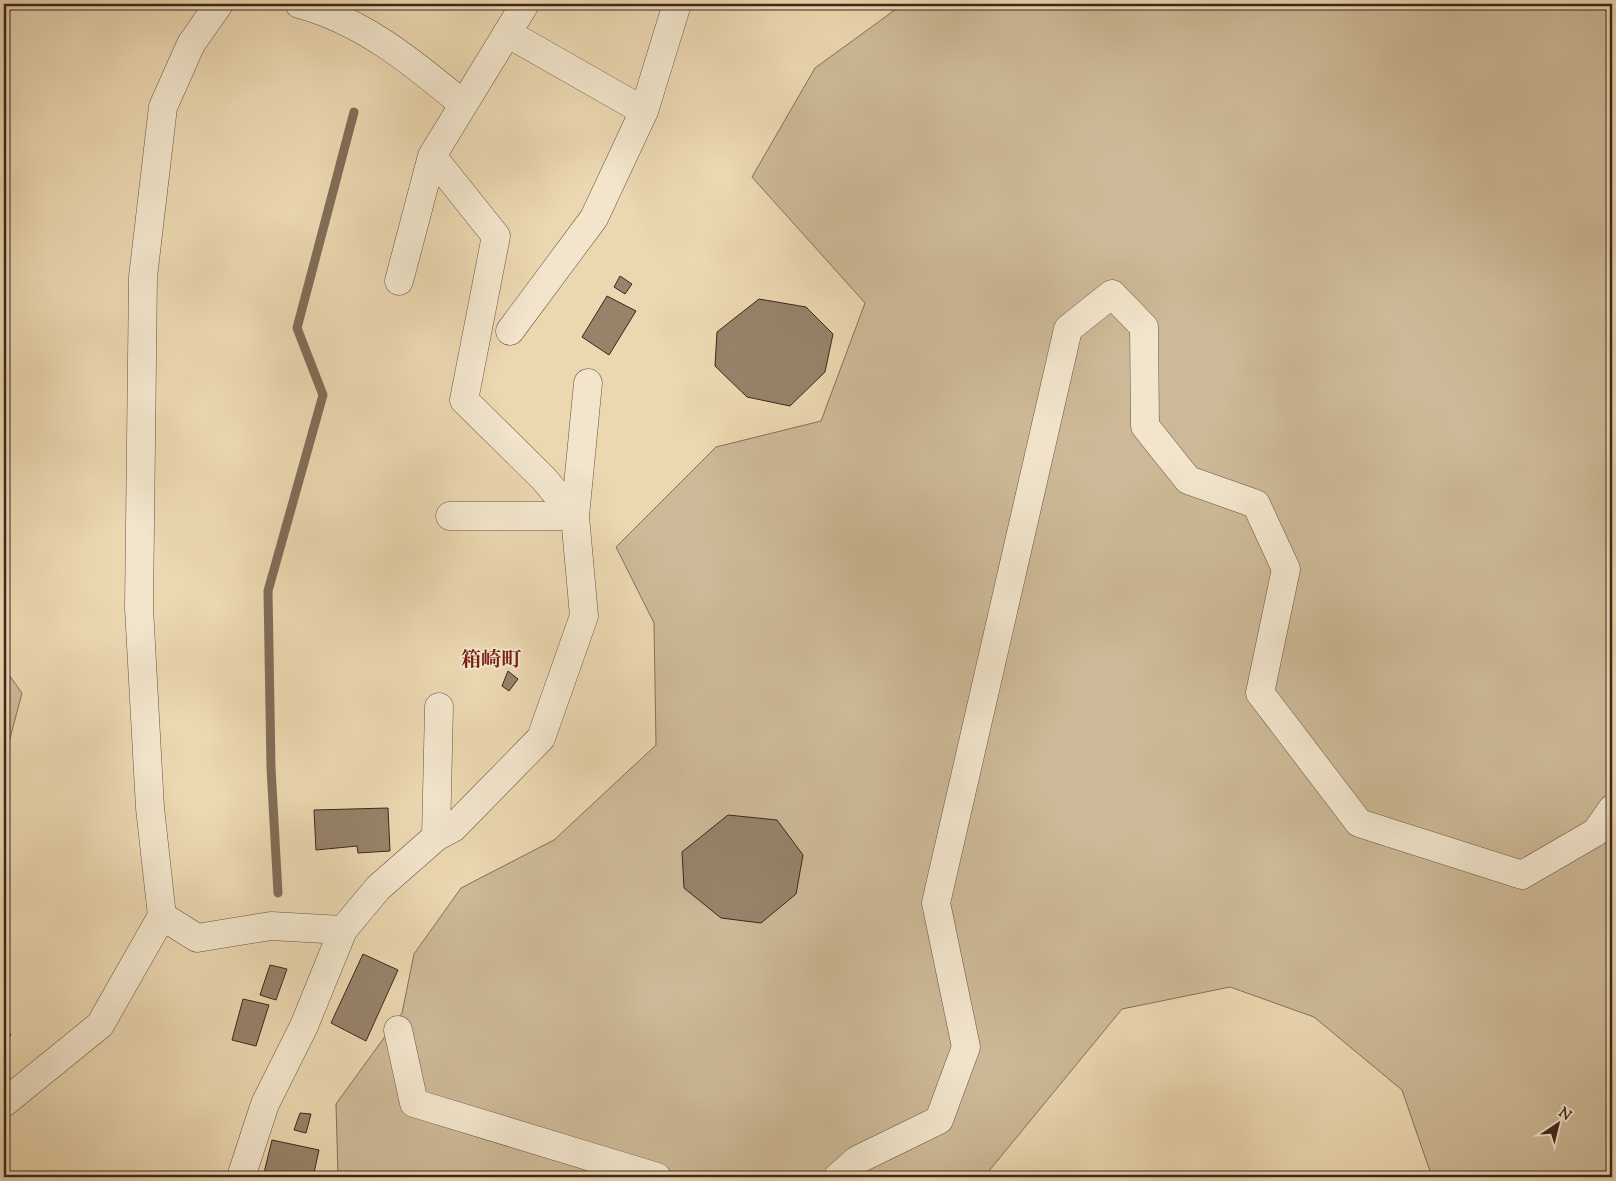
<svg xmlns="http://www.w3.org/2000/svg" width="1616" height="1181" font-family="'Sorts Mill Goudy','Noto Serif JP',serif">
<rect width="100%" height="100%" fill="#ebd7b0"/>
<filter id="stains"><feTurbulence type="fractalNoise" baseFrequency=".004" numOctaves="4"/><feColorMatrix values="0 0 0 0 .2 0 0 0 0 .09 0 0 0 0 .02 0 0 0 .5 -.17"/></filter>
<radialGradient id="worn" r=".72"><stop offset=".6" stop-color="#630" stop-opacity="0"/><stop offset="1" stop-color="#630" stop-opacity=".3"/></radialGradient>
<path fill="#cdb997" stroke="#85705a" d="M903,4H1612V1177H1432L1402,1090L1314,1017L1230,987L1122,1009L984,1177H338L336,1104L402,1013L414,954L461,888L554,840L656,745L654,623L616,547L716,447L821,421L865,303L752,177L815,68Z
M4,668L22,693L4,761Z"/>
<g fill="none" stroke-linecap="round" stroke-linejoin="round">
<path stroke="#826d58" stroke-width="9" d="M278,893L271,768L268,591L323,395L297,328L354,112"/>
</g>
<path fill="#97836a" stroke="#3d271e" d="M620,276L632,284L625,294L614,287Z
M607,296L636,311L609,355L582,337Z
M759,299L806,307L833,334L825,372L790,406L747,397L715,366L717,332Z
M508,671L518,679L509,691L502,686Z
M388,808L390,851L358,853L357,846L316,850L314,810Z
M728,815L777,820L803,855L796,894L761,923L721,918L684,888L682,852Z
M363,954L398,970L366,1041L331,1023Z
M270,965L287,969L276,1000L260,995Z
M243,999L269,1005L256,1046L232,1040Z
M4,1026L11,1035L6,1039L4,1036Z
M300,1113L311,1114L306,1133L294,1130Z
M272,1140L319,1150L313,1177H263Z"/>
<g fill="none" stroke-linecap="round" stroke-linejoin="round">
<defs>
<path id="minor" d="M299,4C363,21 412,62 463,104
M507,33L644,111
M399,281L432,156
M510,331L594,218L644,111L677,4
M450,516H575L588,383
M436,837L439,707
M162,916L197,938L271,926L343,930
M398,1030L414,1103L657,1177
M4,1103L100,1025L162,916L150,808L139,608L143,277L163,107L191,44L219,4
M241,1177L265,1104L304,1026L343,930L378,888L436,837L453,828L541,738L584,616L575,516L544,479L464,400L496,236L432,156L525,4
M838,1177L857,1160L939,1120L966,1047L936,903L1068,329L1112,294L1144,327L1145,426L1188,480L1256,504L1286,569L1260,693L1359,823L1522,875L1596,832L1612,809"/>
</defs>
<use href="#minor" stroke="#685342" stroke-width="29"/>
<use href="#minor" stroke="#f2e5cc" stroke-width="28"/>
</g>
<g text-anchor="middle" stroke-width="4" stroke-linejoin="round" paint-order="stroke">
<g font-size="20" font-weight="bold" fill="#7a1f14" stroke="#f2e5cc">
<text x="491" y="666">箱崎町</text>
</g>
</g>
<rect width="1616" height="1181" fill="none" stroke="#ebd7b0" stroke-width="20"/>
<rect x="5" y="5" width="1606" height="1171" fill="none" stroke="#3d271e" stroke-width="2.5"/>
<rect x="10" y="10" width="1596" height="1161" fill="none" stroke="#3d271e"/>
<g transform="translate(1558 1124) rotate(35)" stroke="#f2e5cc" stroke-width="4" paint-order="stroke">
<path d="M0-4L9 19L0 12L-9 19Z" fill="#3d271e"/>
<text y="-8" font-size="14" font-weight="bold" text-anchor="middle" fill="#3d271e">N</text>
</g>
<rect width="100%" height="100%" filter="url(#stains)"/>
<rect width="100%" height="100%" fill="url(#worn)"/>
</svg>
